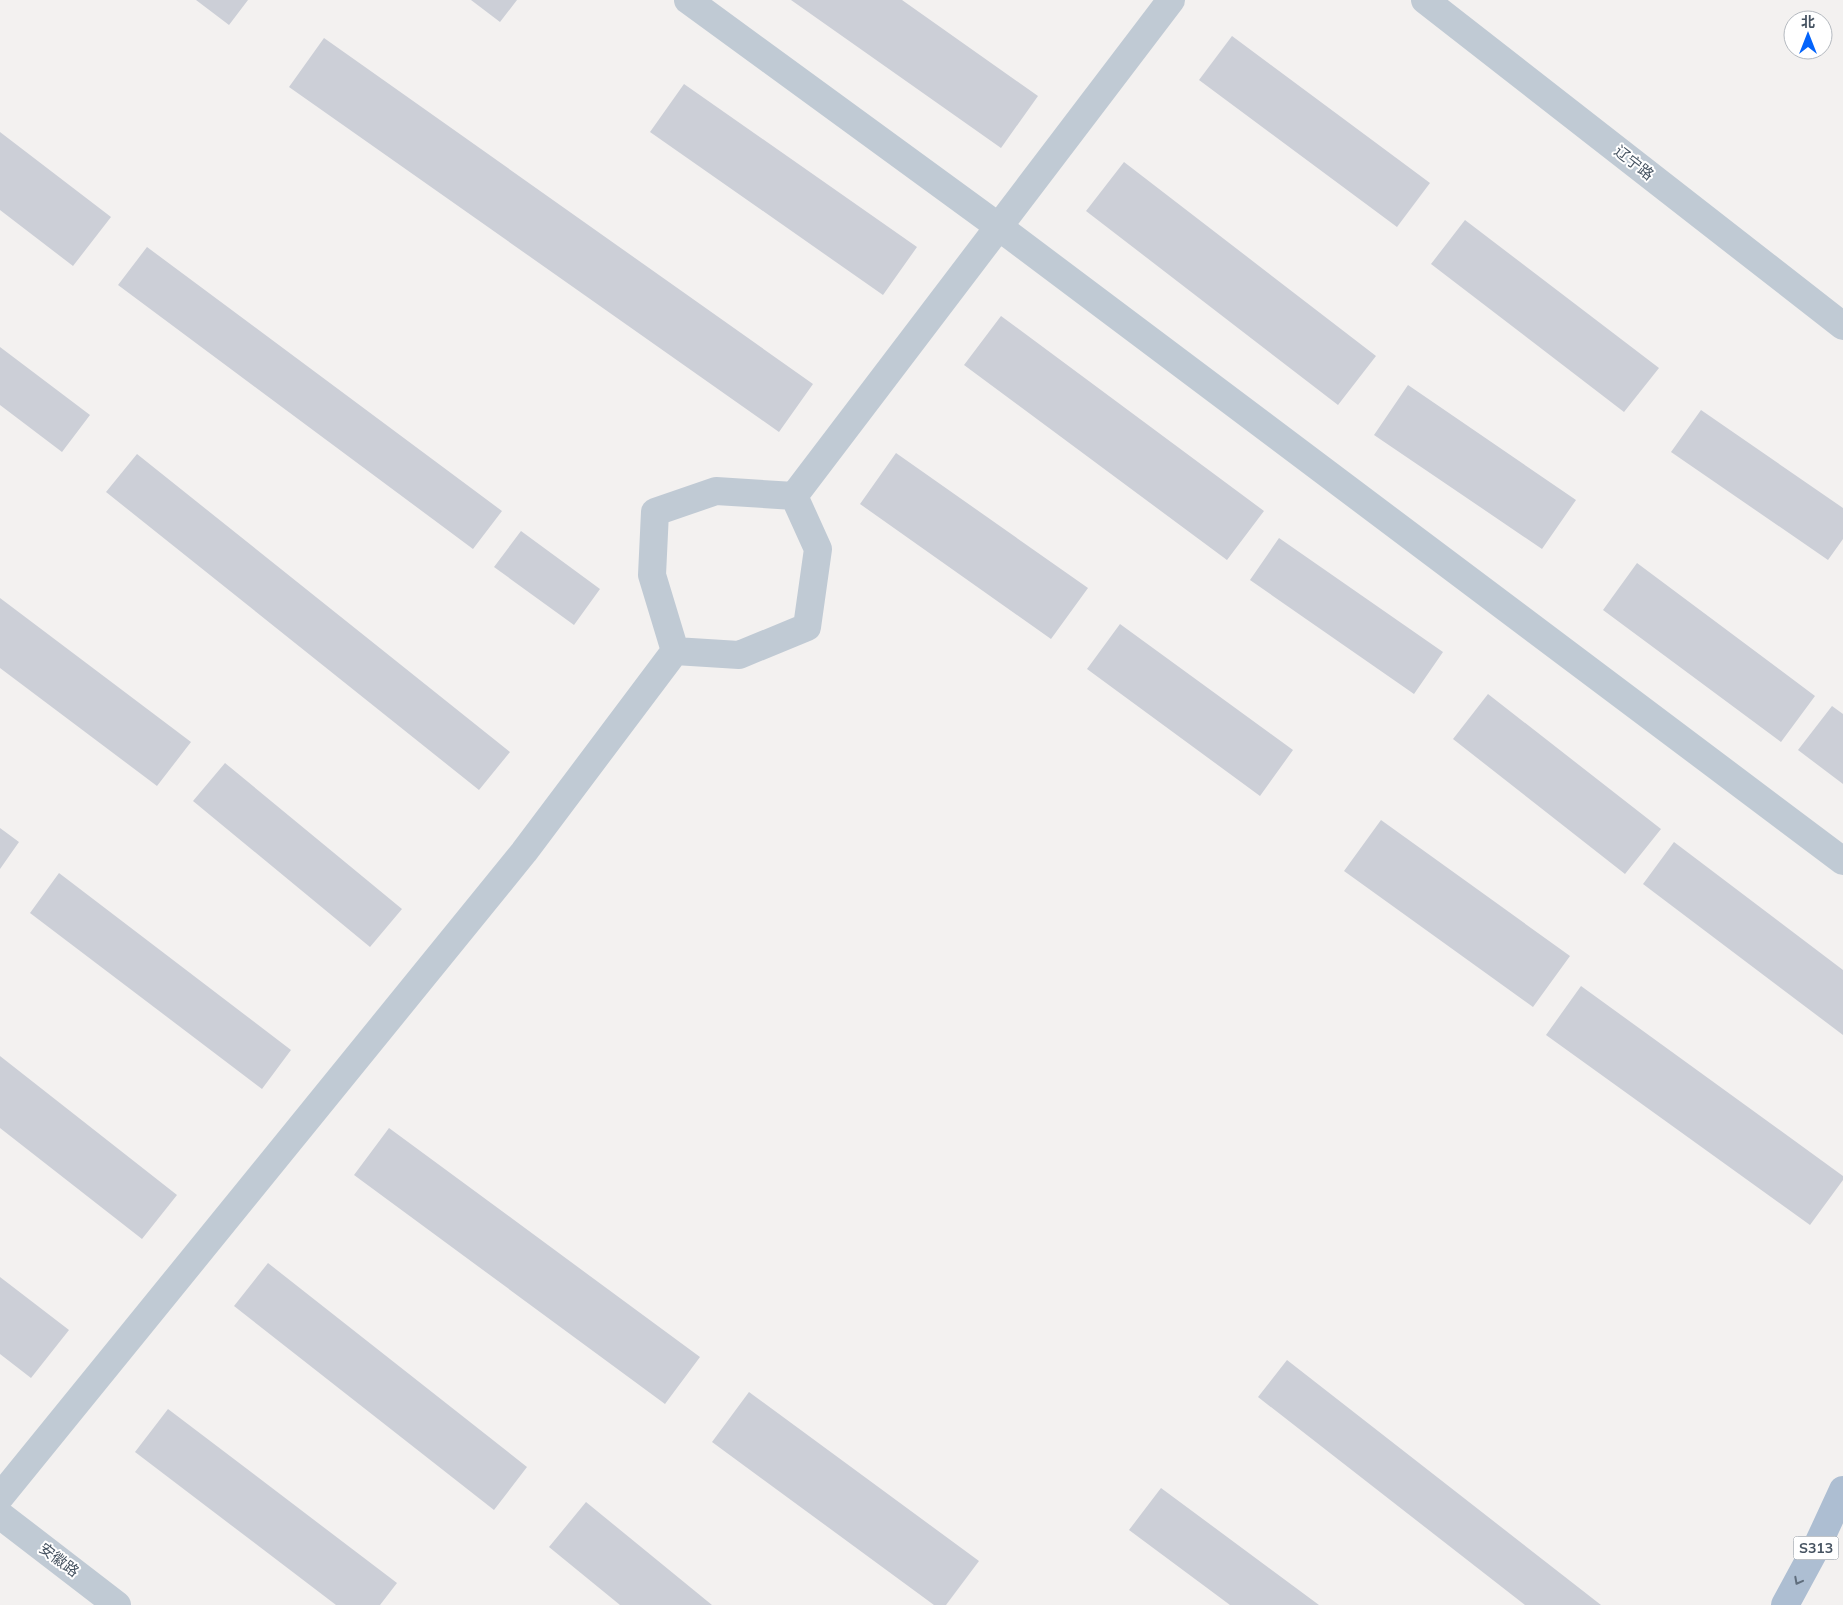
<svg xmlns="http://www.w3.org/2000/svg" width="1843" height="1605" font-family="Mulish,'Noto Sans SC',sans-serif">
<rect width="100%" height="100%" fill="#f3f1f0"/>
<path fill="#cccfd7" d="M196,0H248L229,25Z
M471,0H517L500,22Z
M791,0H902L1038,96L1001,148Z
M1232,36L1430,183L1397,227L1199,80Z
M324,38L813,384L779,432L289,87Z
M684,84L917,247L883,295L650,132Z
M0,132L111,217L73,266L0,210Z
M1124,162L1376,356L1338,405L1086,211Z
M1465,220L1659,368L1624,412L1431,264Z
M147,247L502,511L473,549L118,285Z
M1001,316L1264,511L1227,560L964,365Z
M0,347L90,415L62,452L0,405Z
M1408,385L1576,500L1542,549L1374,435Z
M1701,410L1843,508V539L1828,560L1671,452Z
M896,453L1088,588L1051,639L860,504Z
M137,454L510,752L479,790L106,492Z
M521,531L600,589L574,625L494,567Z
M1279,538L1443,652L1414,694L1250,580Z
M1637,563L1815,696L1781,742L1603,610Z
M0,598L191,742L157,786L0,668Z
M1120,624L1293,750L1260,796L1087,669Z
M1488,694L1661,829L1625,874L1453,739Z
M1832,706L1843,714V784L1798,750Z
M225,763L402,909L370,947L193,801Z
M1381,820L1570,956L1533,1007L1344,871Z
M0,828L19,842L0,869Z
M1674,842L1843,970V1035L1643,884Z
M59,873L291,1050L262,1089L30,913Z
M1581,986L1843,1176V1180L1810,1225L1546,1035Z
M0,1056L177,1195L142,1239L0,1128Z
M389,1128L700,1357L665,1404L354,1175Z
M268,1263L527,1467L494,1510L234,1306Z
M0,1277L69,1330L31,1378L0,1354Z
M1287,1360L1601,1605H1525L1258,1397Z
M749,1392L979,1561L946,1605H934L712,1442Z
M168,1409L397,1583L380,1605H336L135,1452Z
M1161,1488L1319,1605H1230L1129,1530Z
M586,1502L712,1605H620L549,1547Z"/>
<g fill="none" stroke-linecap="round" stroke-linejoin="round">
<path stroke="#c0cad4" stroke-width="28" d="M688,0L999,227L1843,861
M1425,0L1843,326
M716,491L794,496L818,549L807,627L739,655L675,651L652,575L655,512Z
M794,496L1171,0
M0,1497L524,852L675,651
M0,1515L117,1605"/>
<path stroke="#adbed2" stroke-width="28" d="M1785,1605L1818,1544L1843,1490"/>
</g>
<defs><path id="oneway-chevron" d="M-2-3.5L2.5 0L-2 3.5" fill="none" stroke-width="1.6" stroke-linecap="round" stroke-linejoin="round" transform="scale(1.25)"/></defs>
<use stroke="#606e7d" href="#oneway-chevron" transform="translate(1798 1581) rotate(118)"/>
<g text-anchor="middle" stroke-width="4" stroke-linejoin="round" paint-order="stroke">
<rect fill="#fff" stroke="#7e8790" stroke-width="1" x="1793.5" y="1536.5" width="45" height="23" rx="4"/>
<g font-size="14" font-weight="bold" fill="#465361">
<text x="1816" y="1553">S313</text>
</g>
<g font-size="15" fill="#465361" stroke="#fff">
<text transform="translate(1634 163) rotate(38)" y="5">辽宁路</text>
<text transform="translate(59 1560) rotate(37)" y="5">安徽路</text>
</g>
</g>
<g transform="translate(1808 35)"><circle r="24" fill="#ffffff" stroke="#b5bac0"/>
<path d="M0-4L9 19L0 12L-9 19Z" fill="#0363fb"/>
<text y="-8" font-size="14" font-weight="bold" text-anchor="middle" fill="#465361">北</text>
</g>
</svg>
